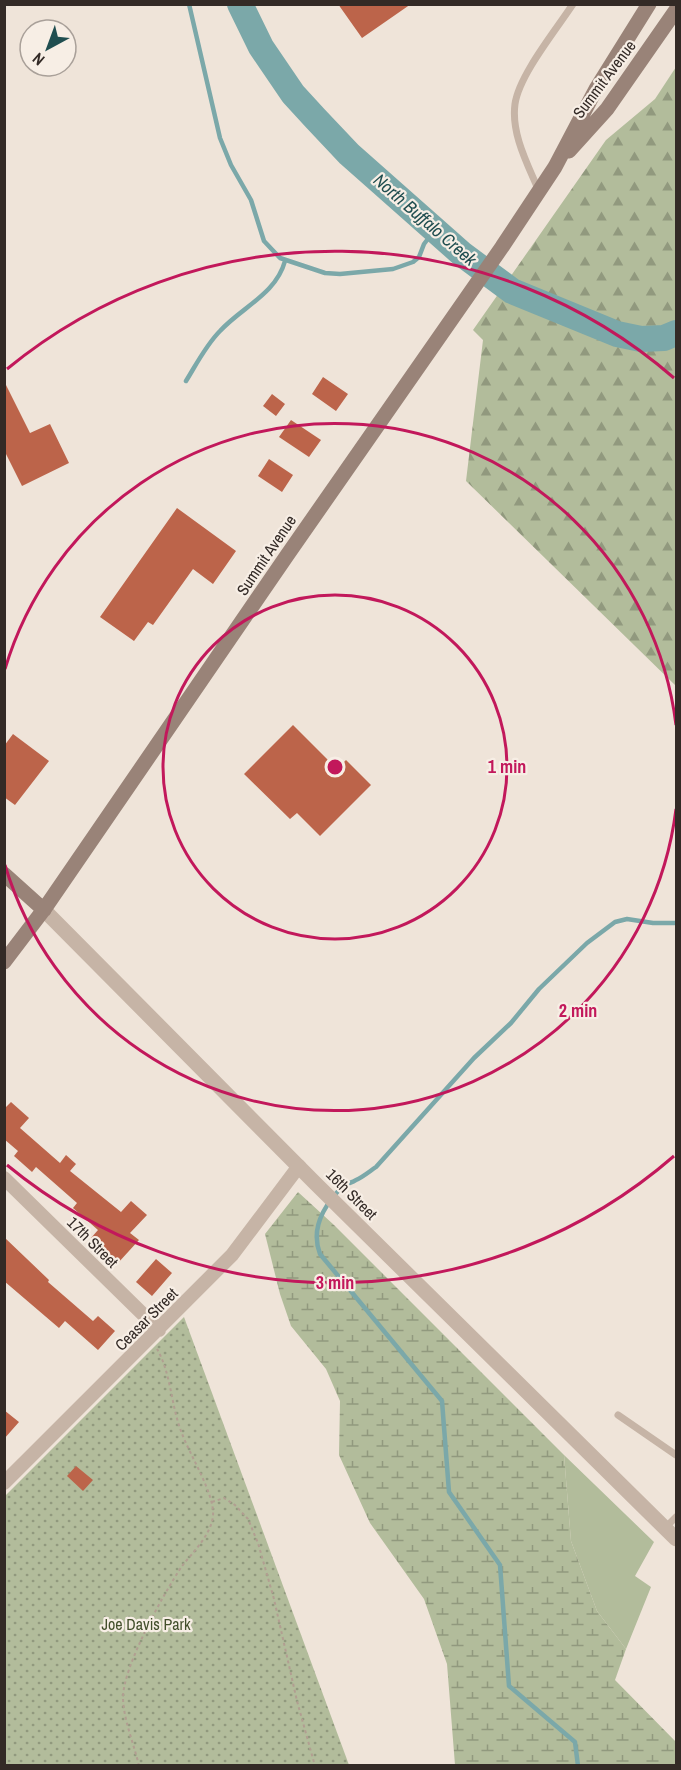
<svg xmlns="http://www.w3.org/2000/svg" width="681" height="1770" font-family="'Archivo Narrow',sans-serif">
<defs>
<pattern id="forest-firs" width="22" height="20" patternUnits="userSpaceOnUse" patternTransform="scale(1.5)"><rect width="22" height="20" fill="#b2bc9b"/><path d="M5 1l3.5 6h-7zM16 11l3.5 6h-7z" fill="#91997e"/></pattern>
<pattern id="wetland-marsh" width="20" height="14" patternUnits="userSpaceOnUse" patternTransform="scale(1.5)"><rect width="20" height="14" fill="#b2bc9b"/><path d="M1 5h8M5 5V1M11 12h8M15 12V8" fill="none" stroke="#91997e"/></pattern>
<pattern id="park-dots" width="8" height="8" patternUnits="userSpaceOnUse" patternTransform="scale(1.5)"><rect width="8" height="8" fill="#b2bc9b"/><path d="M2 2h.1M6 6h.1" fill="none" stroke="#91997e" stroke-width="1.8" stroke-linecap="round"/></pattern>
</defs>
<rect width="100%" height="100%" fill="#efe4d9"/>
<path fill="#b2bc9b" d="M564,1455L654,1542L635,1576L651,1587L626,1649L597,1611L571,1541Z"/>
<path fill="url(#forest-firs)" d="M676,67V686L466,481L483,340L473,330L606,140L655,99Z"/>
<path fill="url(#wetland-marsh)" d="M298,1192L334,1225L564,1455L571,1541L597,1611L626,1649L615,1680L676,1742V1765H455L447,1664L424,1599L370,1523L339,1455L340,1401L326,1369L291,1326L280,1294L265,1234Z"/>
<path fill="url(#park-dots)" d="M184,1317L349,1765L5,1766V1496Z"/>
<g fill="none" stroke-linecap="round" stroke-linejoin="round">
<path stroke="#7ba8a9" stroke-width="4.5" d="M189,4L220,138L231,165L251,200L264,241L280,258L325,273L340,274L393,269L413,262L419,257L424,244L434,231
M186,381C196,365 206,345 220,331C242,307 276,294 285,261
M578,1766L575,1742L509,1686L500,1565L449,1492L442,1401L320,1254C310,1228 324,1205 343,1186C347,1183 352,1183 356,1180C363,1177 370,1171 376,1167L474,1058L511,1023L539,989L587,943L615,922L627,919L653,923H676"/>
<path stroke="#7ba8a9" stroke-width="26" d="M240,4L261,47L293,94L315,118L349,154L462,254L512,291L617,334L641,339L664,338L676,333"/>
</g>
<path fill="#bc644a" d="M338,4H411L362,38Z
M323,377L348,394L336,411L312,394Z
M4,381L30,433L50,424L69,463L22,486L4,450Z
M272,394L285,404L276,416L263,406Z
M291,420L321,440L309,457L279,437Z
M269,459L293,475L282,492L258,476Z
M177,508L236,551L213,584L193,569L153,625L148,622L134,641L100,617Z
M293,725L337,769L346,760L371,785L320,836L297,813L290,819L244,774Z
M13,734L49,761L15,805L4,797V746Z
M11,1102L29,1118L20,1128L60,1163L66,1155L76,1164L70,1171L121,1212L131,1201L147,1215L130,1233L139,1240L118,1263L91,1238L98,1230L73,1208L77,1203L36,1167L32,1172L14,1156L18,1151L4,1139V1109Z
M4,1237L49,1280L48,1282L93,1321L98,1316L115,1331L98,1350L65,1321L59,1328L4,1281Z
M156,1259L172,1273L152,1296L136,1282Z
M4,1410L19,1422L4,1439Z
M76,1466L93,1480L83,1491L67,1476Z"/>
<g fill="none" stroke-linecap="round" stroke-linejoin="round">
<path stroke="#b19e91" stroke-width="2" stroke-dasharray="3 3" stroke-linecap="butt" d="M212,1502L224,1498L235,1505L248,1519L258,1543L274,1599L297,1701L315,1766
M139,1766C134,1744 124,1721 123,1699C122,1668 164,1593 182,1566C193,1552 211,1535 213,1516C215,1494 189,1454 181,1431C171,1405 171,1373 157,1349"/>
<path stroke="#c6b4a6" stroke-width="7" d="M538,189C527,163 511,133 515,104C519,75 556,30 573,4
M618,1415L676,1455
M665,1528L676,1517"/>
<path stroke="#c6b4a6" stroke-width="14" d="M4,1178L159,1330
M4,1483L232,1255L299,1166"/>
<path stroke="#c6b4a6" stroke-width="15" d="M44,910L315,1183L676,1539"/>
<path stroke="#998378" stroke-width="15" d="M569,151L607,109L676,10
M4,874L44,910
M4,962L45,908L288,554L502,247L555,167L596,89L649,4"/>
</g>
<g fill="none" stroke="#c2185b" stroke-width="3">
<circle cx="335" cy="767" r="172"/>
<path d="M676 809A344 344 0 0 1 5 865M5 669A344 344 0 0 1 676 725"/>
<path d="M674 1156A516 516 0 0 1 7 1165M7 369A516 516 0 0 1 674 378"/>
</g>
<g text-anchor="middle" stroke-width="4.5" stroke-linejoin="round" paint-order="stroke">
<g font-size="16" fill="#332a26" stroke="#f7eee5">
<text transform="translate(604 79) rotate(-53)" y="6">Summit Avenue</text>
<text transform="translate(266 555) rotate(-56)" y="6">Summit Avenue</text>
<text transform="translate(352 1194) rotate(45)" y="6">16th Street</text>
<text transform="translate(93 1242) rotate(45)" y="6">17th Street</text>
<text transform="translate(146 1319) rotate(-45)" y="6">Ceasar Street</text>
</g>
<g font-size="16" fill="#434f2c" stroke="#f7eee5">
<text x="146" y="1630">Joe Davis Park</text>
</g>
<g font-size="18" font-style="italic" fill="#204e50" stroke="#f7eee5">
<text transform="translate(425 220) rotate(41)" y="6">North Buffalo Creek</text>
</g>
</g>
<circle cx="335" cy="767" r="9" fill="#c2185b" stroke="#f7eee5" stroke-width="3"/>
<g font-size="18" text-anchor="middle" font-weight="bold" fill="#c2185b" stroke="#f7eee5" stroke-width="4.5" stroke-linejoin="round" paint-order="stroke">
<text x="507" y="773">1 min</text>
<text x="578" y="1017">2 min</text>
<text x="335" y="1289">3 min</text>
</g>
<rect width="681" height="1770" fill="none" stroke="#332a26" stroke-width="12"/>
<g transform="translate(48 48) rotate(221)"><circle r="28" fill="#f7eee5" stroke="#a9a099" stroke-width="1.5"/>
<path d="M0-4.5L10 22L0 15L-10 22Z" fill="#204e50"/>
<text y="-9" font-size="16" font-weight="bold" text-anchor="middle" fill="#332a26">N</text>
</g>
</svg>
